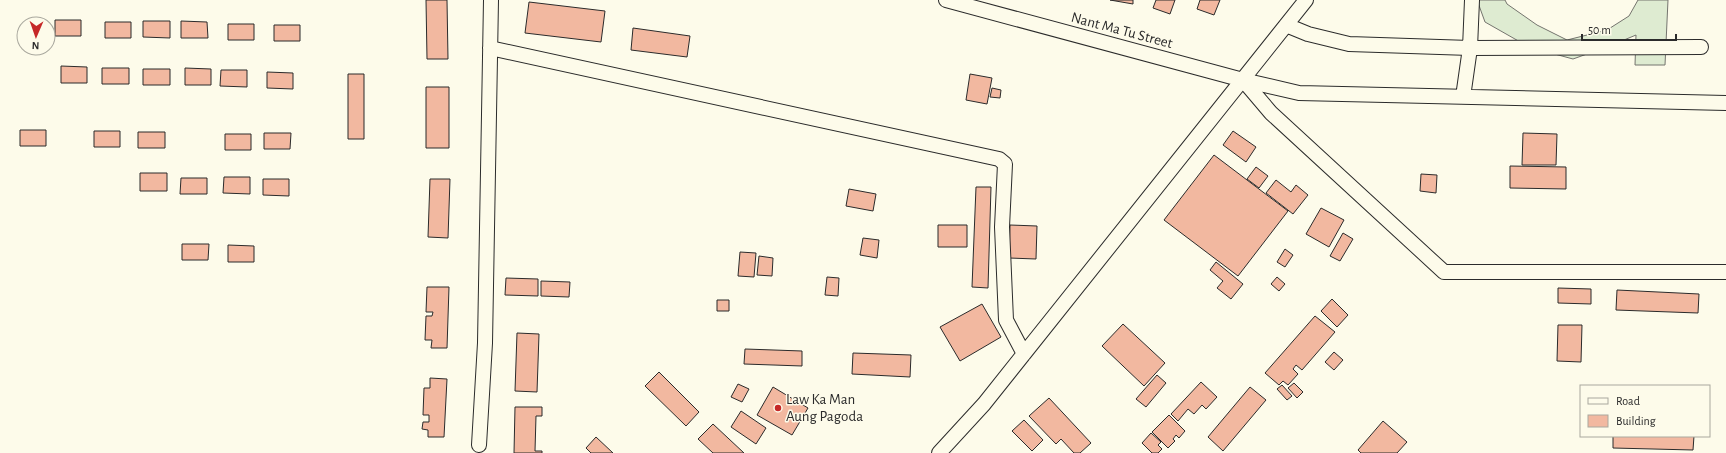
<svg xmlns="http://www.w3.org/2000/svg" width="1726" height="453" font-family="'Alegreya Sans',sans-serif">
<rect width="100%" height="100%" fill="#fdfbea"/>
<path fill="#deebd1" stroke="#74746e" d="M1477,0H1505L1507,4L1537,25L1567,40L1607,30L1629,16L1638,0H1668L1665,65H1635L1636,35L1612,45L1573,59L1529,47L1485,22Z"/>
<path fill="#f2b8a0" stroke="#2b2b2b" d="M426,0H447L448,59H427Z
M1110,0H1133V4Z
M1156,0H1175L1170,14L1153,8Z
M1200,0H1220L1214,15L1197,9Z
M529,2L605,11L601,42L525,33Z
M55,20H81V36H55Z
M143,21H170V38L143,37Z
M181,21L207,22L208,38H181Z
M105,22H131V38H105Z
M228,24H254V40H228Z
M274,25H300V41H274Z
M633,28L690,36L687,57L631,50Z
M61,66L87,67V83H61Z
M102,68H129V84H102Z
M185,68L211,69V85H185Z
M143,69H170V85H143Z
M221,70H247V87L220,86Z
M267,72L293,73V89L267,88Z
M348,74H364V139H348Z
M970,74L992,78L987,104L966,100Z
M426,87H449V148H426Z
M992,88L1001,90L1000,98L990,97Z
M20,130H46V146H20Z
M94,131H120V147H94Z
M1233,131L1256,147L1246,162L1223,145Z
M138,132H165V148H138Z
M264,133H291L290,149H264Z
M1523,133L1557,134L1556,165H1522Z
M225,134H251V150H225Z
M1214,155L1288,211L1238,276L1164,220Z
M1510,166L1566,167V189L1510,188Z
M1256,167L1268,176L1259,188L1247,179Z
M140,173H167V191H140Z
M1421,174L1437,175L1436,193L1420,191Z
M224,177H250V194L223,193Z
M181,178H207V194H180Z
M263,179H289V196L263,195Z
M430,179H450L448,238L428,237Z
M1276,180L1291,192L1296,185L1308,195L1293,214L1266,193Z
M976,187H991L988,288L972,287Z
M849,189L876,194L873,211L846,206Z
M1321,208L1344,220L1329,247L1306,234Z
M938,225H967V247H938Z
M1010,225L1037,226L1036,259L1009,258Z
M1343,233L1353,239L1340,261L1330,256Z
M863,238L879,240L877,258L860,255Z
M182,244H209L208,260H182Z
M228,245L254,246V262H228Z
M1285,249L1293,255L1285,267L1277,262Z
M740,252L756,253L754,277L738,276Z
M759,256L773,258L772,276L757,275Z
M1216,262L1243,284L1231,299L1217,288L1223,281L1210,270Z
M827,277L839,278L838,296L825,295Z
M1277,277L1285,284L1279,291L1271,284Z
M506,278L538,279V296L505,295Z
M541,281L570,282L569,297L541,296Z
M427,287H449L447,348H431L432,340H425L426,316H432L433,312H426Z
M1558,288L1591,289V304L1558,303Z
M1617,290L1699,294L1698,313L1616,310Z
M1332,299L1348,315L1337,327L1321,311Z
M717,300H729V311H717Z
M982,304L1001,337L960,361L940,327Z
M1315,316L1335,332L1302,370L1296,365L1293,369L1298,374L1288,385L1283,381L1279,385L1265,373Z
M1123,324L1165,363L1144,386L1102,346Z
M1558,325H1582L1581,362L1557,361Z
M517,333L539,334L537,392L515,391Z
M745,349L802,351V366L744,364Z
M1334,352L1343,360L1334,370L1325,362Z
M853,353L911,355L910,377L852,374Z
M659,372L699,412L686,426L645,386Z
M1157,375L1166,383L1146,407L1136,399Z
M430,378L447,379L444,437H428V430L422,429L423,422H429V415H423L424,388H430Z
M1201,382L1217,397L1206,409L1202,405L1194,414L1188,409L1178,421L1171,414Z
M1294,383L1303,392L1297,398L1288,388Z
M738,384L749,389L742,402L731,397Z
M1282,385L1292,396L1287,400L1277,389Z
M773,387L808,408L792,435L757,415Z
M1250,387L1266,400L1223,451L1208,437Z
M1049,398L1091,443L1080,453H1074L1061,439L1056,444L1029,416Z
M515,407H542V416H536L535,451H542V453H514Z
M741,411L766,428L756,444L731,427Z
M1169,415L1185,431L1179,438L1176,435L1173,439L1175,441L1168,448L1152,432Z
M1024,420L1043,440L1032,451L1012,431Z
M1383,421L1407,442L1397,453H1361L1358,450Z
M713,424L744,453H713L698,439Z
M1151,433L1161,442L1158,445L1162,449L1158,453H1152L1142,443Z
M1613,436H1694L1693,450L1613,448Z
M596,437L613,453H591L586,448Z"/>
<g fill="none" stroke-linecap="round" stroke-linejoin="round">
<defs>
<path id="minor" d="M946,0L1243,80L1299,93L1726,103
M1286,25L1308,34L1349,44L1470,48L1701,47
M490,48L999,159L1005,164L1002,227L1006,320L1024,354
M1243,80L1271,113L1444,272H1726
M1463,97L1470,48L1472,0
M479,445L485,343L491,0
M939,453L984,404L1306,0"/>
</defs>
<use href="#minor" stroke="#2b2b2b" stroke-width="16"/>
<use href="#minor" stroke="#fdfbea" stroke-width="14"/>
</g>
<circle fill="#c62828" stroke="#fdfbea" stroke-width="1.5" cx="778" cy="408" r="4"/>
<g text-anchor="middle" stroke-width="3" stroke-linejoin="round" paint-order="stroke">
<g font-size="15" fill="#2b2b2b" stroke="#fdfbea">
<text transform="translate(1122 30) rotate(15)" y="5">Nant Ma Tu Street</text>
</g>
<g font-size="15" fill="#2b2b2b" stroke="#fdfbea" text-anchor="start">
<text x="786" y="404">Law Ka Man<tspan x="786" dy="17">Aung Pagoda</tspan></text>
</g>
</g>
<rect x="1580" y="385" width="130" height="52" fill="#fdfbea" stroke="#a9a89e"/>
<rect x="1588" y="398" width="20" height="6" fill="#fdfbea" stroke="#a9a89e"/>
<text x="1616" y="405" font-size="12" fill="#2b2b2b">Road</text>
<rect x="1588" y="415" width="20" height="12" fill="#f2b8a0" stroke="#a9a89e"/>
<text x="1616" y="425" font-size="12" fill="#2b2b2b">Building</text>
<g transform="translate(36 36) rotate(182)"><circle r="19" fill="#fdfbea" stroke="#a9a89e"/>
<path d="M0-3L7 15L0 10L-7 15Z" fill="#c62828"/>
<text y="-6" font-size="11" font-weight="bold" text-anchor="middle" fill="#2b2b2b">N</text>
</g>
<path d="M1582 34v6h94v-6" fill="none" stroke="#2b2b2b" stroke-width="2"/>
<text x="1588" y="34" font-size="12" fill="#2b2b2b" stroke="#fdfbea" stroke-width="3" paint-order="stroke">50 m</text>
</svg>
